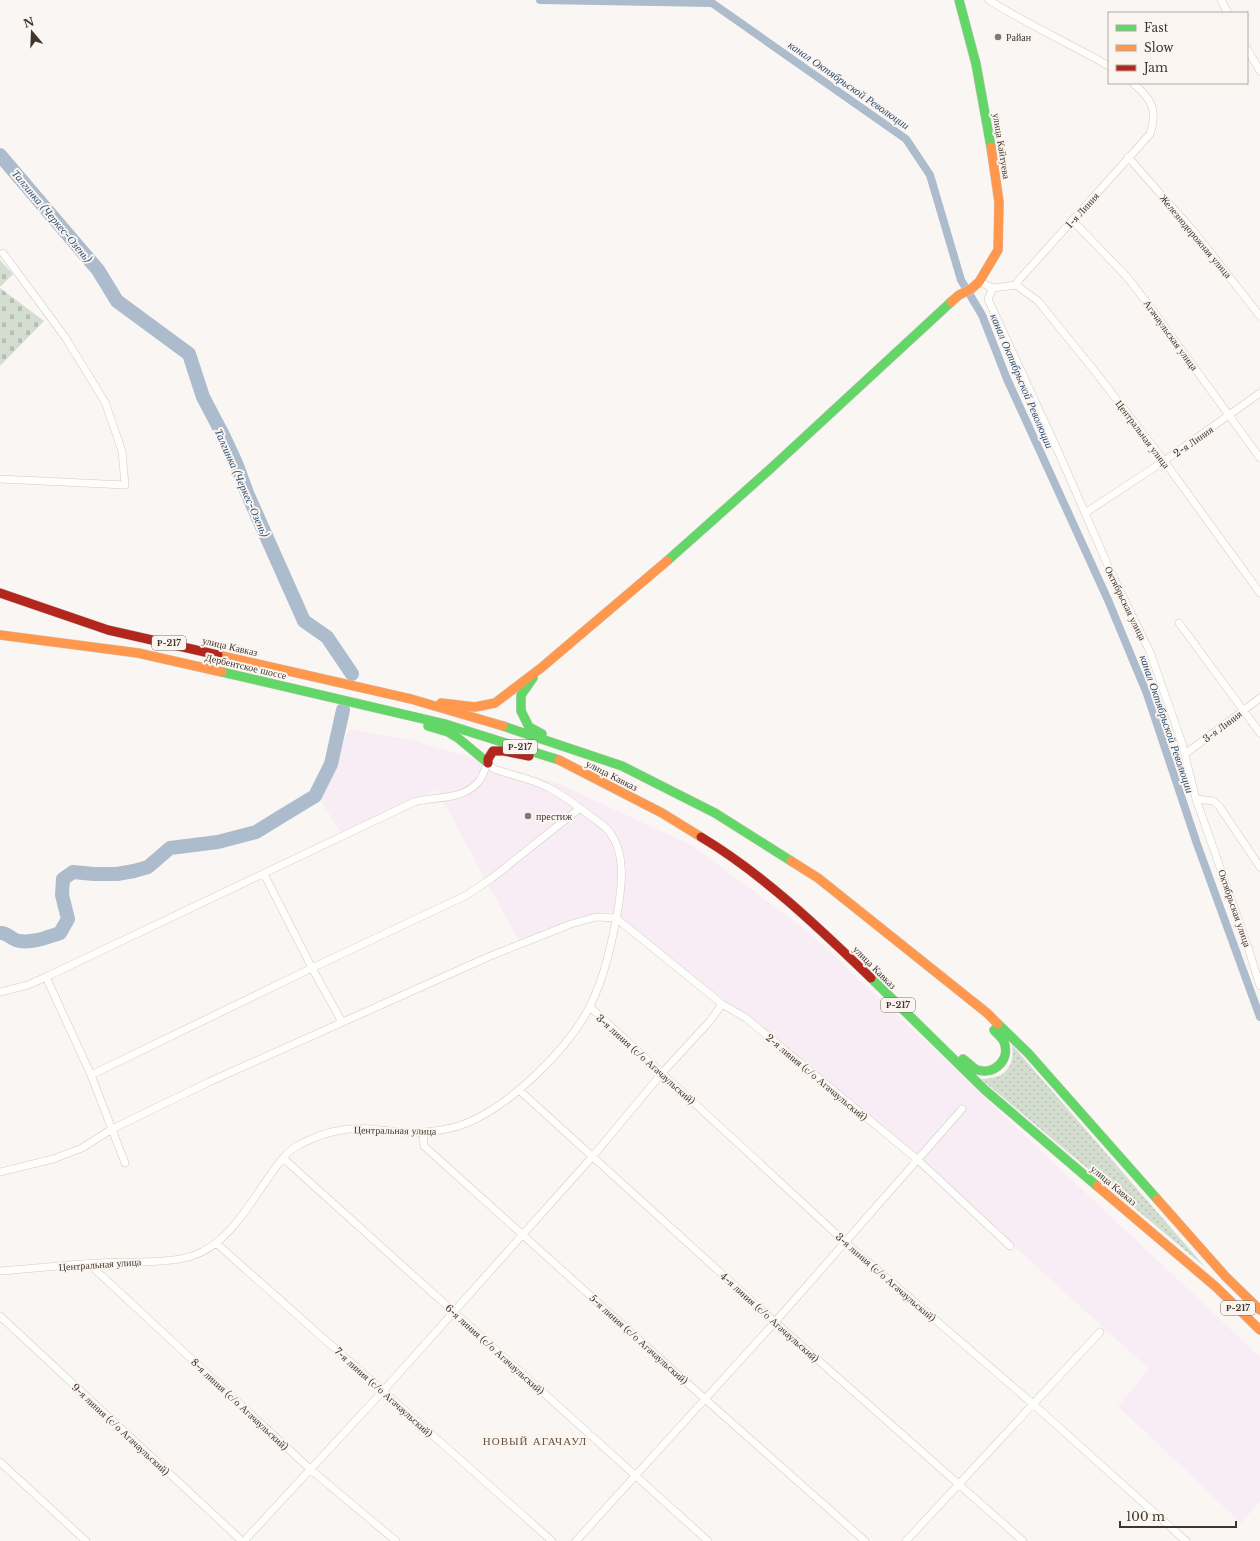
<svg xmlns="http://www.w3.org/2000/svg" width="1260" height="1541" font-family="'Libre Baskerville',serif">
<defs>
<pattern id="grass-dots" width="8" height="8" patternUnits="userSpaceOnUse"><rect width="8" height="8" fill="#d4ded0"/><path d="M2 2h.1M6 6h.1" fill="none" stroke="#b7bfb3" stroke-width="1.8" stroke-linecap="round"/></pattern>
<pattern id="cemetery-stones" width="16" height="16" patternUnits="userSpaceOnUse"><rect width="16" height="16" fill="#d4ded0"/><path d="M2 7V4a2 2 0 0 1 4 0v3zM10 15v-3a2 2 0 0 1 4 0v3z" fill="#b7bfb3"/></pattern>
</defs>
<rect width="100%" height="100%" fill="#f9f6f3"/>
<path fill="#f8edf5" d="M349,729L415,741L559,784L693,846L811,934L1260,1357V1501L1241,1523L1118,1406L1149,1369L880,1124L610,911L563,924L519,941L437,790L341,833L315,791L332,770Z"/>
<path fill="url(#grass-dots)" d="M1012,1045L1205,1267L981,1079C1004,1079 1015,1068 1012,1045Z"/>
<path fill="url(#cemetery-stones)" d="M0,260L13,274L0,287Z
M0,288L44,321L0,366Z"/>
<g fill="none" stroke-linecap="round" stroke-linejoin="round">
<path stroke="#adbccc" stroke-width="8" d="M540,0L712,3L906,139L930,175L961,280L982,315L1007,379L1108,600L1147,694L1197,844L1260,1017"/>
<path stroke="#adbccc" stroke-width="14" d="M0,155L98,270L117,301L189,354L203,397L223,435L236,463L247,493L304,621L327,637L352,674
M0,933C8,932 12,941 20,941C33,943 47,937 60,933L68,919L62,895L63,879L73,872L94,874H117L134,871L148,867L170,848L218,842L256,832L282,816L315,796L331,764L343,710"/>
<defs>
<path id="street" d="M989,0C1028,25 1069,43 1109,66
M1221,0L1228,13
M1247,49L1260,71
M1128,157L1195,233L1260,316
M1072,220L1127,277L1154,312L1260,458
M979,282L993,288L1016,285
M1016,285L1038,301L1097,374L1164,461L1260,593
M1016,285L1018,281L1150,134C1158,109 1152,100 1133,83
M993,288L988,299L1058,451L1109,568L1150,652L1182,743L1196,799L1247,944L1260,986
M0,479L125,485L122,451L105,402L65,337L3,253
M1085,513L1164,461L1260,393
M1179,623L1260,733
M1185,754L1260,698
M1196,799L1213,801L1219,806L1260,867
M264,874L312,968L342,1022
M46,977L91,1075L125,1163
M0,992L28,985L46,977L414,802C436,796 464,801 480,780C483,775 485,768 488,763L494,769C511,775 532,779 547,787C562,794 576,805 589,815C595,820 604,825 609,831C626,853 622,884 618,909C612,942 605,976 590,1006C569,1048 511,1105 467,1123C447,1131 424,1133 402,1132C383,1131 361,1126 342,1130C327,1132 312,1138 299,1145C287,1151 279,1163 271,1174C250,1203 228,1245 192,1256C168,1264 127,1261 101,1263C67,1264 34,1269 0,1271
M590,1007L845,1242L1033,1404L1186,1541
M91,1075L312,968L467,895L492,878L580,808
M519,1090L775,1322L1023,1541
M423,1132L424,1146L705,1399L865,1541
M283,1158L708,1541
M0,1172L53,1159L82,1148L112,1129L209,1082L488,957L571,924L596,917L616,918L722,1004L746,1018L918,1160L1010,1246
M216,1243L552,1541
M88,1263L310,1469L396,1541
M0,1316L242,1541
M0,1462L86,1541
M244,1541L383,1391L593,1156L662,1073L710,1021L722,1004
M576,1541L775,1322L962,1109
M906,1541L1100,1332"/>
<path id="fast" d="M959,0L976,64L991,147
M667,561L768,471L951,302
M222,672L445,724L559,760
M533,678L521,695V711L529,727L542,734
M428,726L448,732L458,738L488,763
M503,726L622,766L715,813L791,861
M871,978L985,1090L1097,1186
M998,1024L1028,1053L1157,1199
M963,1059C967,1062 971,1066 975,1069C993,1077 1011,1060 1004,1042C1002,1037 997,1034 994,1030"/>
<path id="slow" d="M951,302L959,295L971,289L979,282L998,250L999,202L991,147
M0,635L138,653L222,672
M218,655L411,699L503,726
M441,703L475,707L495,703L541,668L667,561
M559,760L662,813L701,837
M791,861L818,878L987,1013L998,1024
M1097,1186L1216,1287L1260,1330
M1157,1199L1226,1277L1260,1310"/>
<path id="jam" d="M0,593L108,630L218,655
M488,763V759L493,751H504L529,756
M701,837C763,874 819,928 871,978"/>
</defs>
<use href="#street" stroke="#d1cbc5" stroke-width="8"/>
<use href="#fast" stroke="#d1cbc5" stroke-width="10"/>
<use href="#slow" stroke="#d1cbc5" stroke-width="10"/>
<use href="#jam" stroke="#d1cbc5" stroke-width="10"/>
<use href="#street" stroke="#fefefd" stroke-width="7"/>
<use href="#fast" stroke="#63d668" stroke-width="9"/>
<use href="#slow" stroke="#ff974d" stroke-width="9"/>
<use href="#jam" stroke="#b3261e" stroke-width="9"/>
</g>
<g fill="#817972" stroke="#fbf5f1" stroke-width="1.5">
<circle cx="998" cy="37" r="4"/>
<circle cx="528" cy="816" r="4"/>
</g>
<g text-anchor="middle" stroke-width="4" stroke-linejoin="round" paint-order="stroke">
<g fill="#fbf5f1" stroke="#786f67" stroke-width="1">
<rect x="152" y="636" width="34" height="14" rx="3"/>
<rect x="503" y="740" width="34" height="14" rx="3"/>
<rect x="881" y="998" width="34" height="14" rx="3"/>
<rect x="1221" y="1301" width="34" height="14" rx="3"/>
</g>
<g font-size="9" font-weight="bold" fill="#40362c">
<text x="169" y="646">Р-217</text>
<text x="520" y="750">Р-217</text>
<text x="898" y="1008">Р-217</text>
<text x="1238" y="1311">Р-217</text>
</g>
<g font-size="10" fill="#40362c" stroke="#fbf5f1" text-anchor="start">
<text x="1006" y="41">Райан</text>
<text x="536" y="820">престиж</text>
</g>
<g font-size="10" fill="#40362c" stroke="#fbf5f1">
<text transform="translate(1002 146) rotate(81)" y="4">улица Кайтуева</text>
<text transform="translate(1082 210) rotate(-48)" y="4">1-я Линия</text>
<text transform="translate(1196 236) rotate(50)" y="4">Железнодорожная улица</text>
<text transform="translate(1171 335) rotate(54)" y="4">Агачаульская улица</text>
<text transform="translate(1143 434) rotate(53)" y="4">Центральная улица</text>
<text transform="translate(1193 441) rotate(-35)" y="4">2-я Линия</text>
<text transform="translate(1126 603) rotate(64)" y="4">Октябрьская улица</text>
<text transform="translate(230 646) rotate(13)" y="4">улица Кавказ</text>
<text transform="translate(246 666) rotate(13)" y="4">Дербентское шоссе</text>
<text transform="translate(1222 726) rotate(-37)" y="4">3-я Линия</text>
<text transform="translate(612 775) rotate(27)" y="4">улица Кавказ</text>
<text transform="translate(1235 908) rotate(71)" y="4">Октябрьская улица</text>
<text transform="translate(875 967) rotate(45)" y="4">улица Кавказ</text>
<text transform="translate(646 1059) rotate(42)" y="4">3-я линия (с/о Агачаульский)</text>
<text transform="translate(817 1077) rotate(40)" y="4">2-я линия (с/о Агачаульский)</text>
<text transform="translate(395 1130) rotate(1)" y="4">Центральная улица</text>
<text transform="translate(1114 1185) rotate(40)" y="4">улица Кавказ</text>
<text transform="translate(100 1264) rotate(-4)" y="4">Центральная улица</text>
<text transform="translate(886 1277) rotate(41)" y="4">3-я линия (с/о Агачаульский)</text>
<text transform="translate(770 1317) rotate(42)" y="4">4-я линия (с/о Агачаульский)</text>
<text transform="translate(639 1339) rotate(42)" y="4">5-я линия (с/о Агачаульский)</text>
<text transform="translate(495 1349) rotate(42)" y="4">6-я линия (с/о Агачаульский)</text>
<text transform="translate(384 1392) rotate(42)" y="4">7-я линия (с/о Агачаульский)</text>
<text transform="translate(240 1404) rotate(43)" y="4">8-я линия (с/о Агачаульский)</text>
<text transform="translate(121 1429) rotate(43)" y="4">9-я линия (с/о Агачаульский)</text>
</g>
<g font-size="11" font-style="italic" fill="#2b4f73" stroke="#fbf5f1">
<text transform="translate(849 85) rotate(35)" y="4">канал Октябрьской Революции</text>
<text transform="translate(52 216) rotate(50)" y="4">Талгинка (Черкес-Озень)</text>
<text transform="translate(1022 381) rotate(67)" y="4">канал Октябрьской Революции</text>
<text transform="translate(242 483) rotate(66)" y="4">Талгинка (Черкес-Озень)</text>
<text transform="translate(1167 724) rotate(71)" y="4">канал Октябрьской Революции</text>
</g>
<g font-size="11" letter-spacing="1" fill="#69523d" stroke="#fbf5f1">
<text x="535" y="1445">НОВЫЙ АГАЧАУЛ</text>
</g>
</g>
<rect x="1108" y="12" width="140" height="72" fill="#fbf5f1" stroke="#b0a9a2"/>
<rect x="1116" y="25" width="20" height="6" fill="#63d668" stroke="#b0a9a2"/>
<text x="1144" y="32" font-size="12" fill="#40362c">Fast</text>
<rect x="1116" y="45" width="20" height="6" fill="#ff974d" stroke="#b0a9a2"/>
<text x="1144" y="52" font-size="12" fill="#40362c">Slow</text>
<rect x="1116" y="65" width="20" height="6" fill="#b3261e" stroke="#b0a9a2"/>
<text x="1144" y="72" font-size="12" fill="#40362c">Jam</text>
<g transform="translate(32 32) rotate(341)" stroke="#fbf5f1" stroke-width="3" paint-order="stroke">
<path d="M0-3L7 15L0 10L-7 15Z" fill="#40362c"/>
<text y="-6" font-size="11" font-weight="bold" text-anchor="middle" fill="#40362c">N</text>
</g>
<path d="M1120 1521v6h116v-6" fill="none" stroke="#40362c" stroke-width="2"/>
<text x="1126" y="1521" font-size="12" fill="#40362c" stroke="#fbf5f1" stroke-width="3" paint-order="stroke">100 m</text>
</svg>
